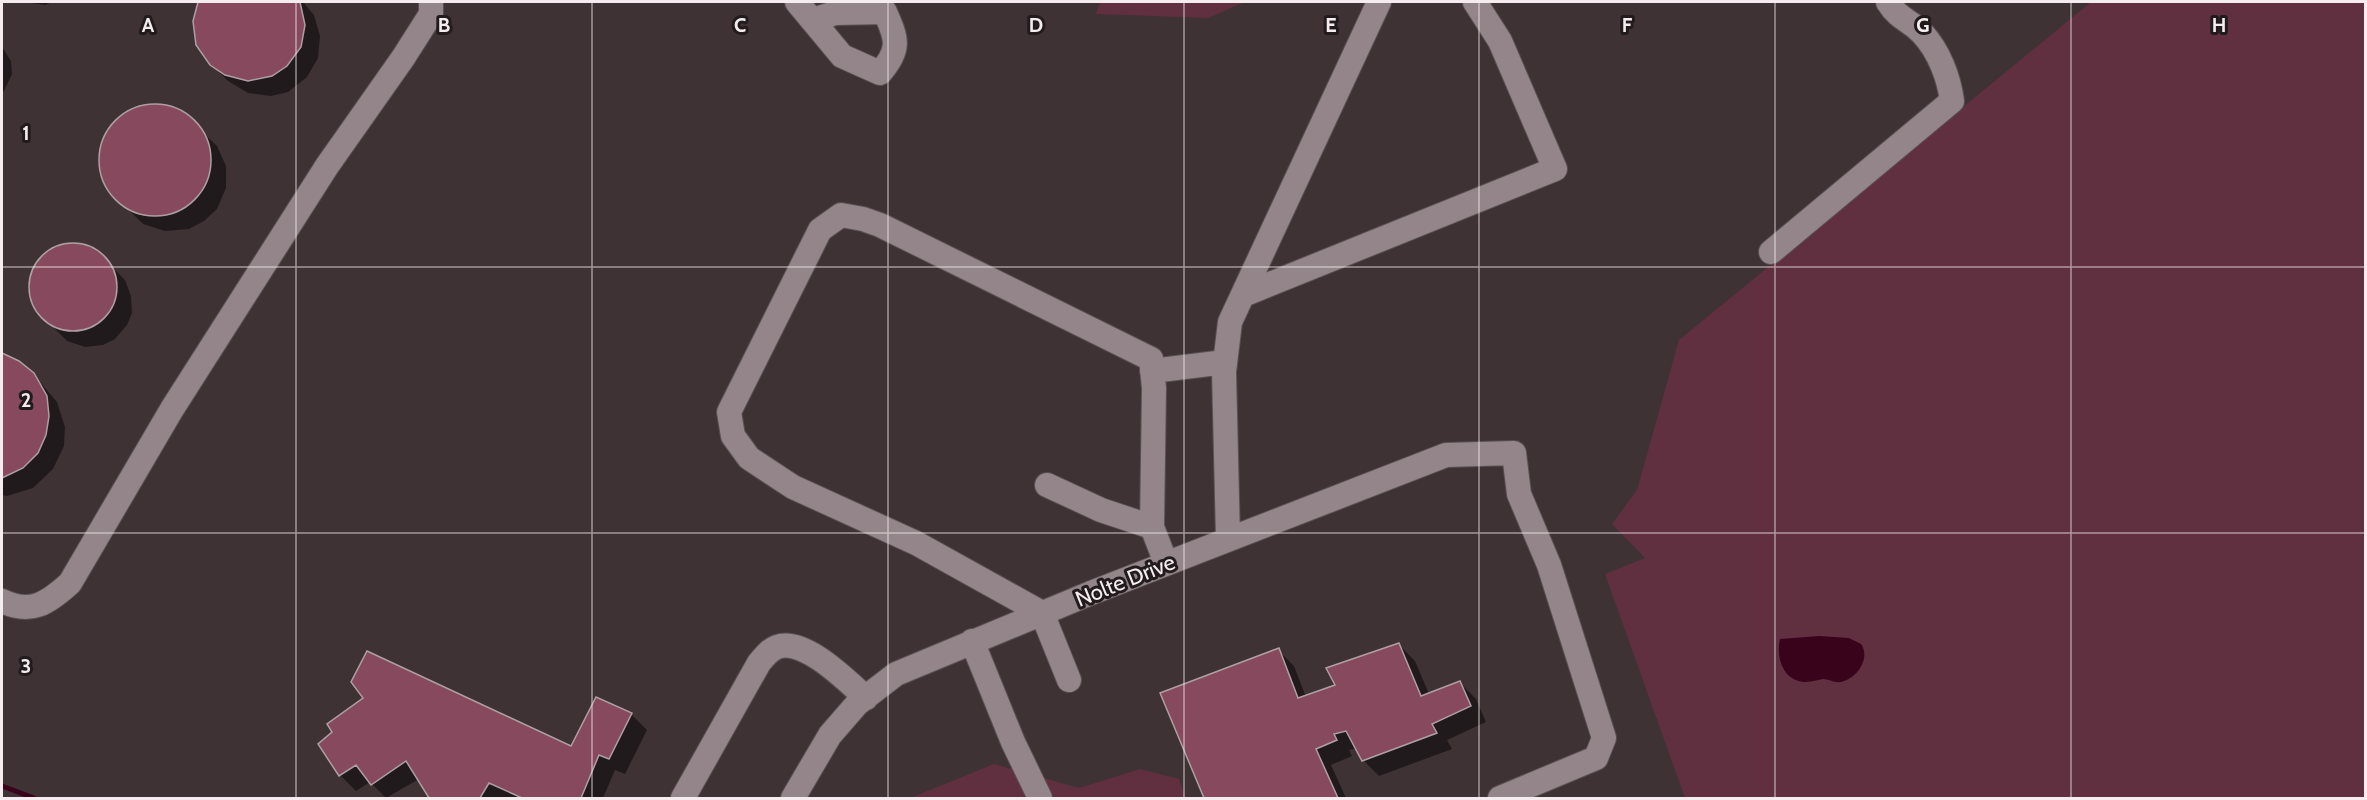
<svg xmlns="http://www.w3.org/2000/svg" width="2367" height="800" font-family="Cabin,sans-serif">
<rect width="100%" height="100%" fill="#3e3235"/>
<path fill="#602f40" d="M1100,2H1245L1208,18L1096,14Z
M2091,2H2365V798H1685L1605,574L1645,558L1612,524L1637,490L1679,340Z
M994,764L1079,788L1140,769L1179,779L1186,798H910Z"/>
<path fill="#3a031c" d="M1819,636L1849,638L1861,644C1871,658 1857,679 1841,682C1834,683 1829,679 1823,679C1817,680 1810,682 1804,682C1782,680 1776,656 1780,639Z"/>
<path fill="#0007" d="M24,2H51L46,5Z
M201,2H303L314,15L320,36L318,58L307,77L288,92L271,96L248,93L228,81L211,64L196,10Z
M2,47L11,61L12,74L2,95Z
M147,106H163L184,114L217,146L226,166V188L217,209L204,221L189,229L165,231L143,224L110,191L101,169V151L110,130L126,114Z
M66,246H83L99,254L125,280L131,296L132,313L127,325L115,339L103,345L85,347L67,341L37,311L32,299L31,281L38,264L50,252Z
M2,355L23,366L40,382L57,402L65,427L64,446L53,469L33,488L7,496L2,495Z
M1399,645L1415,661L1429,694L1460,683L1476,699L1486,722L1447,740L1452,749L1379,776L1363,760L1357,748L1349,750L1352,756L1331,765L1346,798H1206L1162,694L1278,650L1294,666L1306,697L1337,686Z
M631,714L647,730L625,774L615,770L603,798H431L419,779L386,798L370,782L356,791L340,775L320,745L572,748Z"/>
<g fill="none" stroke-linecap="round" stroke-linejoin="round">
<path stroke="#3a031c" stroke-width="5" d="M2,786L34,798"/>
</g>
<path fill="#86495e" stroke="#ae9fa3" stroke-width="1.5" d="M198,2H300L305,25L301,47L287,66L272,76L248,81L225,75L210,65L196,45L193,21Z
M99 160a56 56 0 1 1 112 0a56 56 0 1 1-112 0Z
M29 287a44 44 0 1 1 88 0a44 44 0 1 1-88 0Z
M2,353L19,361L34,373L47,396L49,416L46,435L38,453L23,468L2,478Z
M1399,643L1421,696L1460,681L1471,706L1432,724L1437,733L1362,761L1346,731L1334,734L1337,740L1316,749L1338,798H1204L1160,693L1279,648L1298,698L1335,685L1326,668Z
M367,651L571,746L596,697L632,713L609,759L599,755L581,798H522L489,783L480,798H429L406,761L371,785L356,765L339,776L318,744L332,732L327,724L363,698L351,682Z"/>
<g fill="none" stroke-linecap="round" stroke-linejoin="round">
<defs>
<path id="minor" d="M797,2L842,56L880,73C901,49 897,39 885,12L835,13L813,20
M1771,252L1952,101C1949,78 1939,51 1922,33C1909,19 1900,21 1888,2
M1243,295L1555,169L1500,41L1475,2
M1152,371L1225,362
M1047,485L1101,510L1152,527
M1228,539L1224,372L1230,322L1379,2
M2,601C31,615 48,603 70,583L172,409L327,166L403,58L431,14V2
M972,641L1013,742L1040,798
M1069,680L1042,613L916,543L793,487L749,458L733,436L729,412L820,230L841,215L863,219L880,225L1151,359L1154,388L1152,527L1166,563
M683,798L759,663C764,657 769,650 777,647C804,637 847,681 866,698
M793,798L830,735L857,704L896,674L1091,593L1446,455L1514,453L1519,494L1549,565L1604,738L1596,758L1500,798"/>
</defs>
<use href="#minor" stroke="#5a5053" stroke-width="26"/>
<use href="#minor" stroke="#938589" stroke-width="24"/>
</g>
<path fill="none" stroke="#f4ecee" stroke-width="1.5" stroke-opacity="0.55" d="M296,2V798M592,2V798M888,2V798M1184,2V798M1479,2V798M1775,2V798M2071,2V798M2,267H2366M2,533H2366"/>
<g text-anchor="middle" stroke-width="6" stroke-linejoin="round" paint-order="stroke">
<g font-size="22" fill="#f4ecee" stroke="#211b1d">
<text transform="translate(1125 580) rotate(-22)" y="8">Nolte Drive</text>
</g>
</g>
<g font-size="20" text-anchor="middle" font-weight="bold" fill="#f4ecee" stroke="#211b1d" stroke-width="6" stroke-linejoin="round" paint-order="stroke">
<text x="148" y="32">A</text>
<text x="444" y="32">B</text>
<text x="740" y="32">C</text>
<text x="1036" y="32">D</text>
<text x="1331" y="32">E</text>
<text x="1627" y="32">F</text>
<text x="1923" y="32">G</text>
<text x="2219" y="32">H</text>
<text x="26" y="140">1</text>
<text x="26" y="407">2</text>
<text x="26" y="673">3</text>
</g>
<rect width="2367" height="800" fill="none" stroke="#f4ecee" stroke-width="6"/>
</svg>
